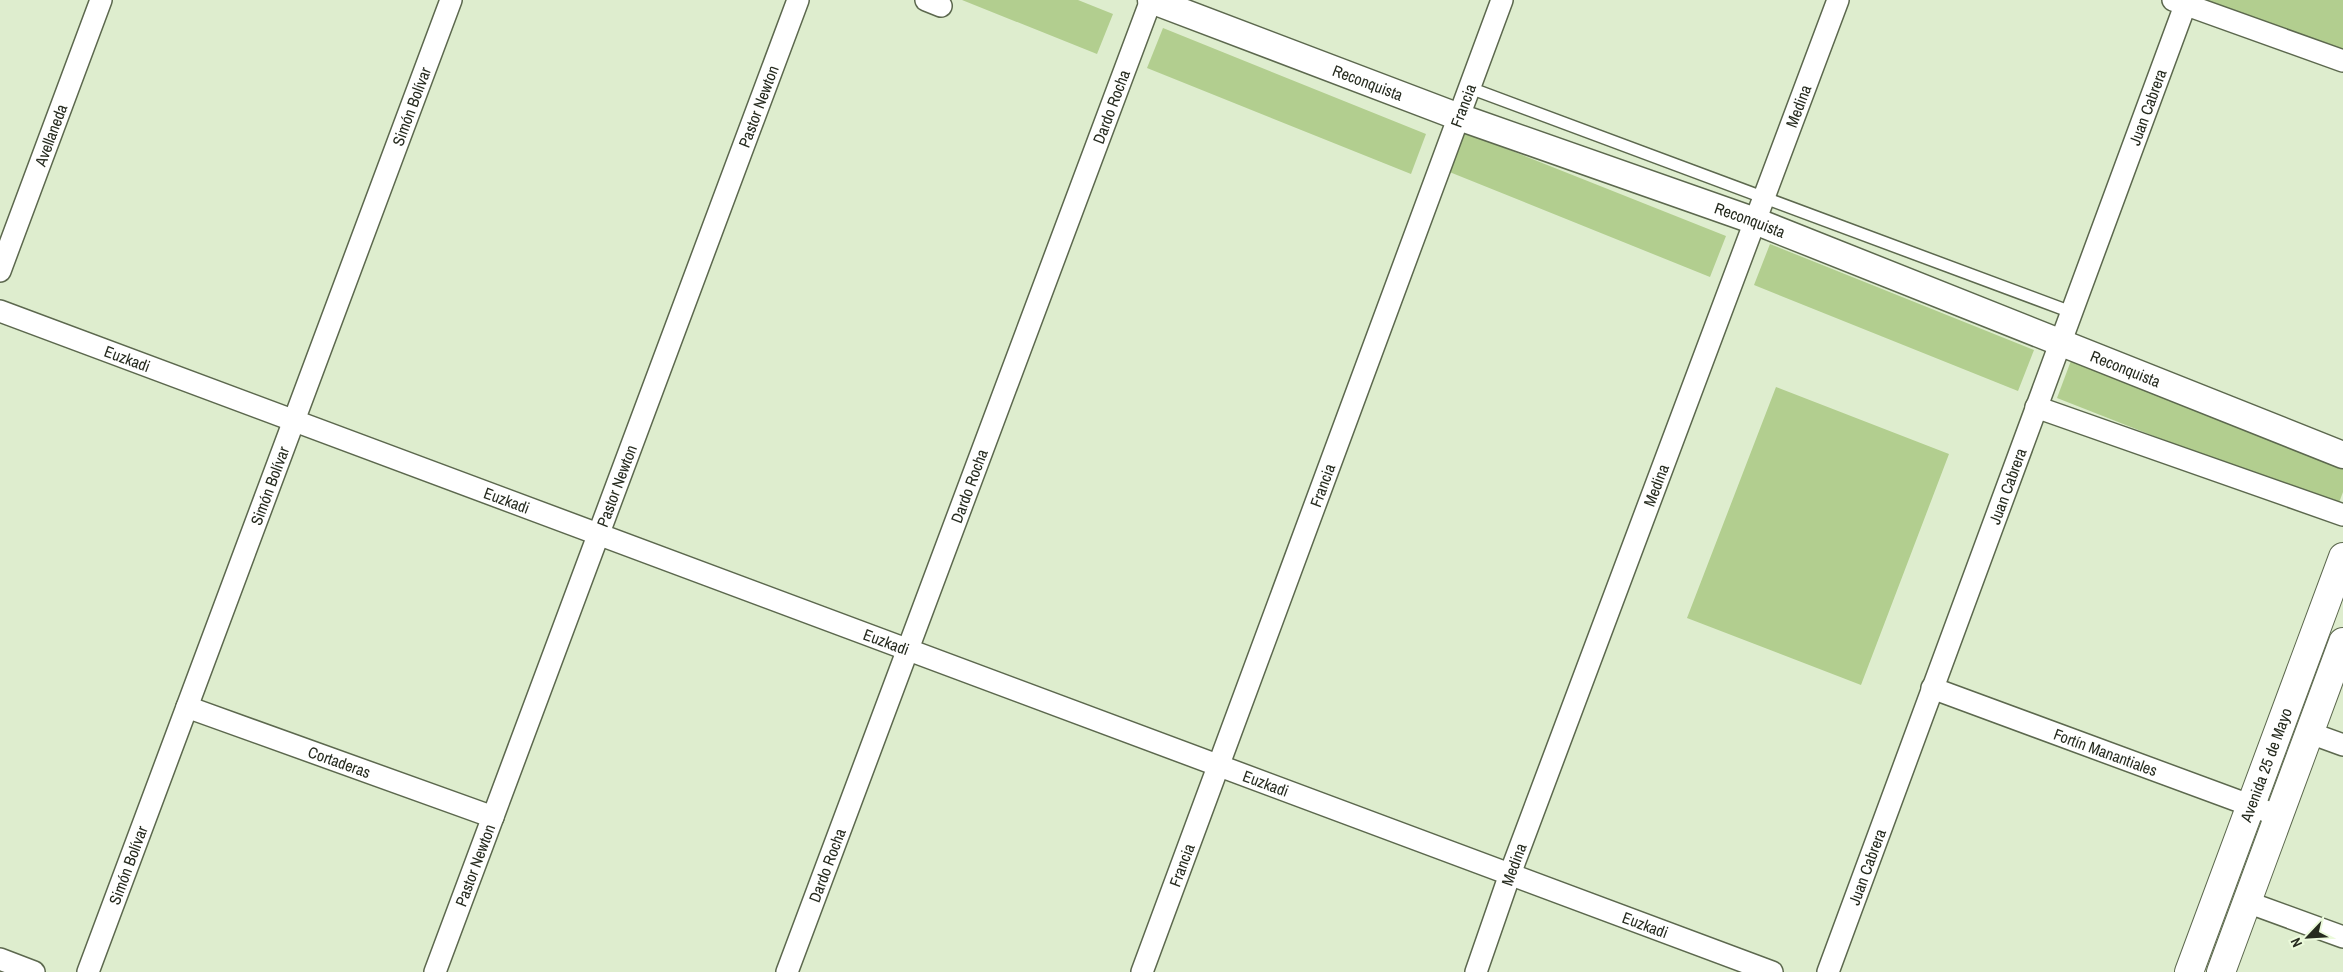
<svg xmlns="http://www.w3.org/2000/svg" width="2343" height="972" font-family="'Archivo Narrow',sans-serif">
<rect width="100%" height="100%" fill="#deedce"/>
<path fill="#b2ce8f" d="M962,0H1078L1113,14L1097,54Z
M2205,0H2343V49Z
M1163,28L1426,134L1411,174L1147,68Z
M1462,131L1726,236L1710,277L1447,171Z
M1770,244L2034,350L2018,391L1754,285Z
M2072,358L2343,464V492L2337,508L2057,398Z
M1776,387L1949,454L1861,685L1687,618Z"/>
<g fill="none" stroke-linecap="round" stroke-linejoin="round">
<defs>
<path id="service" d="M1470,88L2071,312"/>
<g id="minor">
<path d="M926,0L941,6"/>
<path d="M2173,0L2343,61"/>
<path id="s1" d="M0,271L101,0"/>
<path id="s2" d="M0,311L1772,972"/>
<path d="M2036,407L2343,515"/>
<path id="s3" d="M1932,688L2279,816"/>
<path id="s4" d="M187,707L493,817"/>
<path d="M2310,733L2343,745"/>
<path d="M2247,902L2343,937"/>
<path d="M0,959L34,972"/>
<path id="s5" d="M88,972L451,0"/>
<path id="s6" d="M435,972L798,0"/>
<path id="s7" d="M787,972L1151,0"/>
<path id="s8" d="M1142,972L1502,0"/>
<path id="s9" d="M1476,972L1510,874L1838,0"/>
<path id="s10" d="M1828,972L2187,0"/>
</g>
<g id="tertiary">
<path id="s11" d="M1151,0L1459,117L1755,221L2343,455"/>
</g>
<g id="secondary">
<path id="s12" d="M2189,972L2343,557"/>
<path d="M2221,972L2343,642"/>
</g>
</defs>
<use href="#service" stroke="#5c684e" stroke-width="14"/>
<use href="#minor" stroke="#5c684e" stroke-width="24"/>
<use href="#tertiary" stroke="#5c684e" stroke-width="29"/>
<use href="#secondary" stroke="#5c684e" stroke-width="30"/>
<use href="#service" stroke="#fff" stroke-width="11"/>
<use href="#minor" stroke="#fff" stroke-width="21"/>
<use href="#tertiary" stroke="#fff" stroke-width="26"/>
<use href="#secondary" stroke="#fff" stroke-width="28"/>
</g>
<g text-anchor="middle" stroke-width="5" stroke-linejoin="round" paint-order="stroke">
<g font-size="16" fill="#262b1f" stroke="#ebfadb">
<text dy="6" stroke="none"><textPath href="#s11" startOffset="232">Reconquista</textPath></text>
<text dy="6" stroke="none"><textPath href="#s8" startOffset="924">Francia</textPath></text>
<text dy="6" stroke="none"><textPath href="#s9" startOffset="924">Medina</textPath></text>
<text dy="6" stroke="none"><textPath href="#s10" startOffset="922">Juan Cabrera</textPath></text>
<text dy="6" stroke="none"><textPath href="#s5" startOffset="924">Simón Bolívar</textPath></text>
<text dy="6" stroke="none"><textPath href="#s6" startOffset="924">Pastor Newton</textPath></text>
<text dy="6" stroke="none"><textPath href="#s7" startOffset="924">Dardo Rocha</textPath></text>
<text dy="6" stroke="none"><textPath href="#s1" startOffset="145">Avellaneda</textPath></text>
<text dy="6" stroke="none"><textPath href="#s11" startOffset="638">Reconquista</textPath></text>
<text dy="6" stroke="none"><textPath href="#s2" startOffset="136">Euzkadi</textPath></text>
<text dy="6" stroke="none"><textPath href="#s11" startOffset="1042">Reconquista</textPath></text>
<text dy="6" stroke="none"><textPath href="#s5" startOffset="519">Simón Bolívar</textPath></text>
<text dy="6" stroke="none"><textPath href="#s6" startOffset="519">Pastor Newton</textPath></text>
<text dy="6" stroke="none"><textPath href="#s7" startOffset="519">Dardo Rocha</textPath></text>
<text dy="6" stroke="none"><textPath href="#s8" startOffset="519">Francia</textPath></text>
<text dy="6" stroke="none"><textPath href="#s9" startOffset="519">Medina</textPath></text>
<text dy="6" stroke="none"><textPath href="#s10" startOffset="518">Juan Cabrera</textPath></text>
<text dy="6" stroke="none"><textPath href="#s2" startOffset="541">Euzkadi</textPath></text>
<text dy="6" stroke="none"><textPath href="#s2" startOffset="946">Euzkadi</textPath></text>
<text dy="6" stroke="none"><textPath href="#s3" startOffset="185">Fortín Manantiales</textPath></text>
<text dy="6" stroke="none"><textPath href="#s4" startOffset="162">Cortaderas</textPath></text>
<text dy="6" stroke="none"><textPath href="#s12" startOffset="221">Avenida 25 de Mayo</textPath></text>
<text dy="6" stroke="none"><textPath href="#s2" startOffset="1351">Euzkadi</textPath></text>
<text dy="6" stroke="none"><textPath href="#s5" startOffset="114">Simón Bolívar</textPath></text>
<text dy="6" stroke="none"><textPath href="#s6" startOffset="114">Pastor Newton</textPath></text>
<text dy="6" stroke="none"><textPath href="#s7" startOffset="114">Dardo Rocha</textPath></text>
<text dy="6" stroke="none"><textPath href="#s9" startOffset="114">Medina</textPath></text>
<text dy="6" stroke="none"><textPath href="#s8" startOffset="114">Francia</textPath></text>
<text dy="6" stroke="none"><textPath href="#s10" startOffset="112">Juan Cabrera</textPath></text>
<text dy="6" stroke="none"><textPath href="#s2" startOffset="1756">Euzkadi</textPath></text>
</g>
</g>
<g transform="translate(2308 937) rotate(245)" stroke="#ebfadb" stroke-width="4" paint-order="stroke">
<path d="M0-4L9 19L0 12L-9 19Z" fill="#262b1f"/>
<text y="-8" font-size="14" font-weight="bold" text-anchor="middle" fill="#262b1f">N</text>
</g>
</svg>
